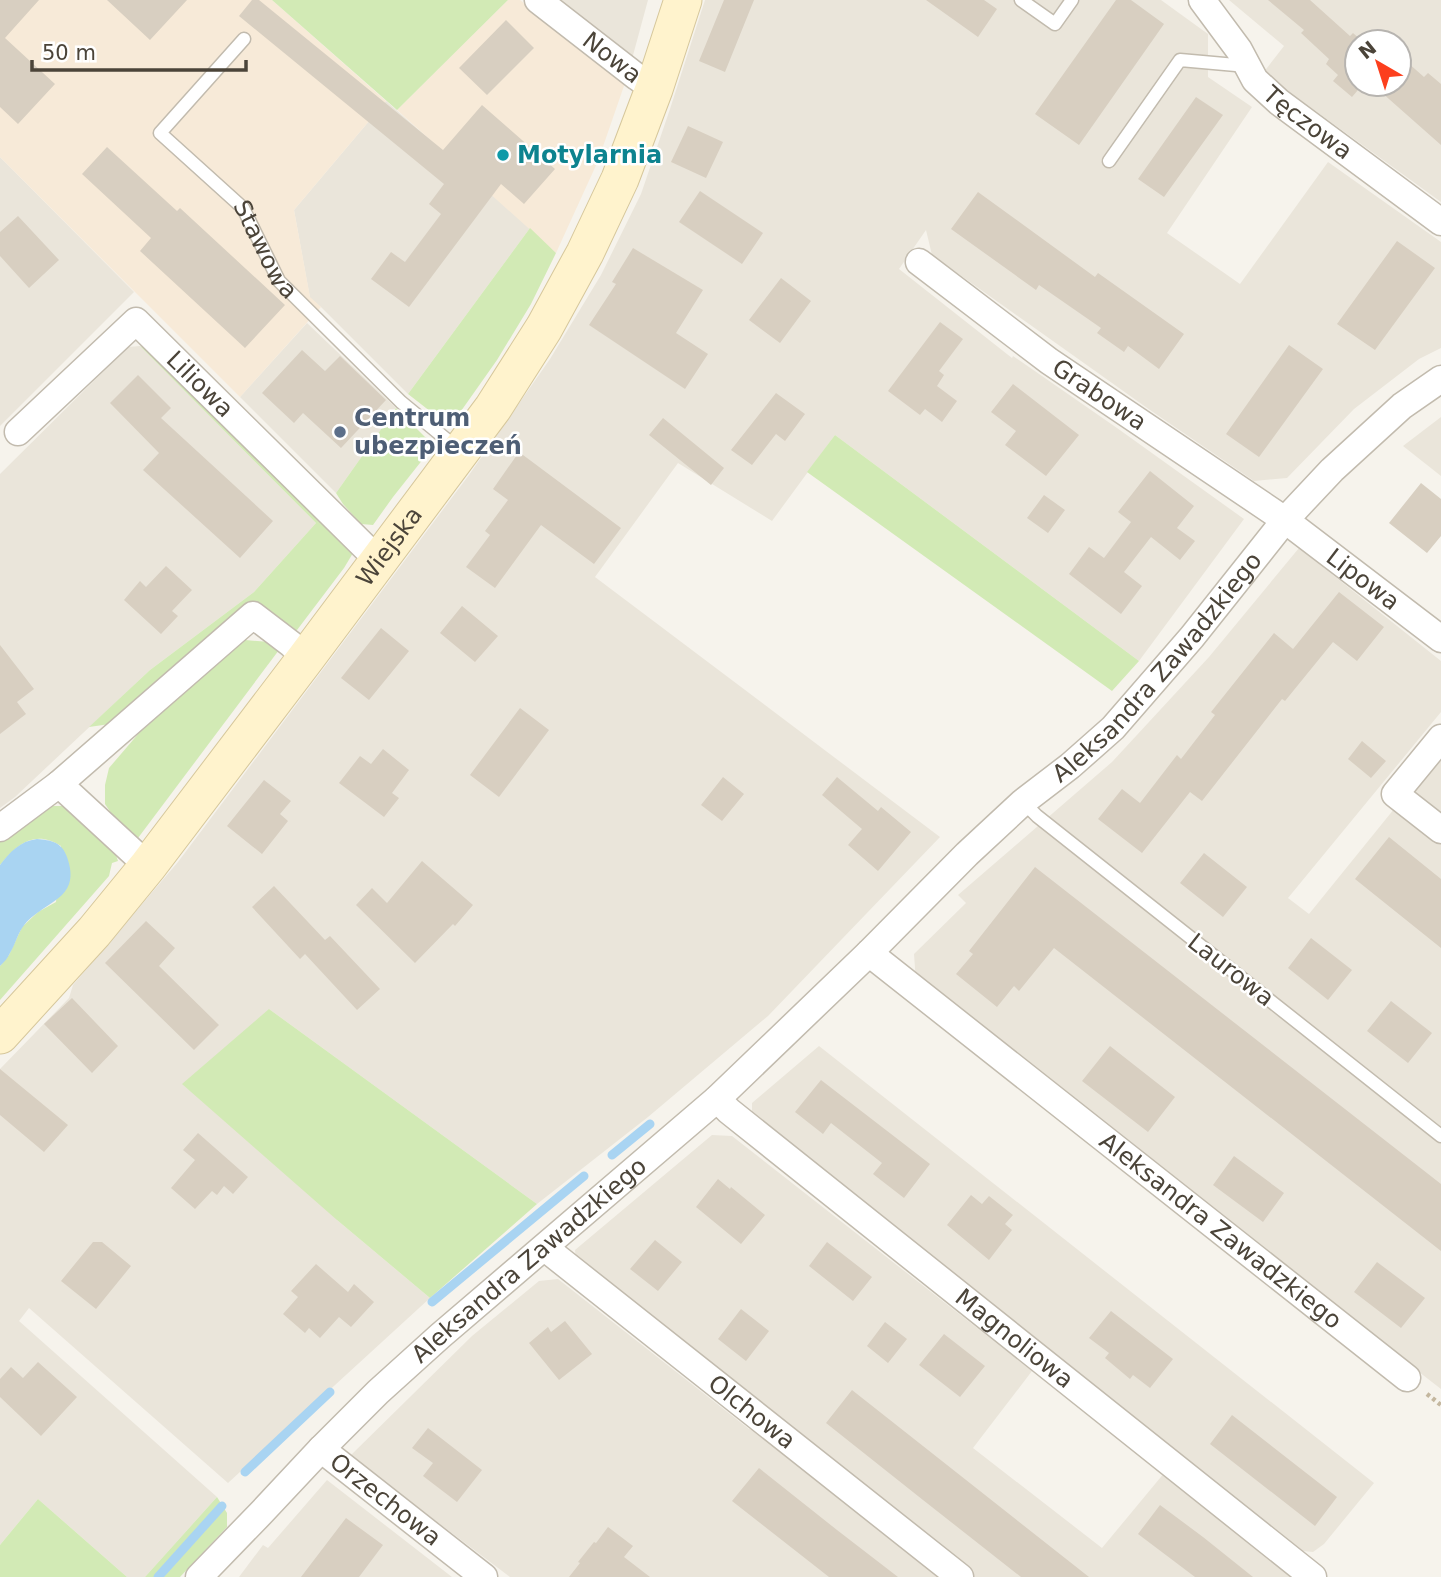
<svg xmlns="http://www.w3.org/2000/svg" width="1441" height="1577" font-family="'DejaVu Sans',sans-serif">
<rect width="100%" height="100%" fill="#f6f3ec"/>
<path fill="#eae5da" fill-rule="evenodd" d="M556,0H648L632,59Z
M705,0H1161L1208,34V77L1252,107L1167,233L1240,284L1328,162L1441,242V348L1419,359L1354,409L1287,478L1254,481L1150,410L932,255L926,230L899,269L1012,358L1013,356L1117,428L1244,519L1139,661L835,435L772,521L678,463L595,577L940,837L768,1016L648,1117L537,1204L269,1009L337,1220L430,1298L228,1483L29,1308L19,1321L217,1497L145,1577H127L38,1499L0,1545V1069L69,998L73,985L178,862L469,475L550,359L601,275L641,194L670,109Z
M1229,0H1441V202L1263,73L1284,46ZM1357,42H1399V84H1357Z
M386,101L530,228L408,394L321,307L310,298L294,210Z
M0,157L134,292L0,426Z
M307,323L396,408L336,493L240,397Z
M140,346L316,523L254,592L150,670L15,797L0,808V474L128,347Z
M1441,417V476L1403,446Z
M1299,548L1441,661V712L1288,898L1309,914L1441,751V1389L916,982L914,954L966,903L958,895L1112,762L1209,657Z
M819,1046L1374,1483L1324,1544L1313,1552L1303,1551L752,1119V1103Z
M712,1135L732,1136L1032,1371L973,1448L1102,1548L1165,1472L1293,1573L1292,1577H510L350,1456L472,1336L539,1281L558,1279L749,1429L769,1414L576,1260L575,1250Z
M327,1480L452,1577H239L263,1545L268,1548Z"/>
<path fill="#f7ead8" d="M0,0H272L386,101L294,210L310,297L321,307L240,397L0,157Z
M508,0H520L625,83L598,161L556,253L397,110Z"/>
<path fill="#d2eab5" d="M272,0H508L397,110Z
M530,228L556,253L531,304L497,360L454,421L444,422L408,394Z
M140,346L153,352L353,553L344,568L294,634L258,604L110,724L89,727L150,670L254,592L316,523Z
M396,408L429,441L431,449L393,497L373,525L361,524L343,504L336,493Z
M835,435L1139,661L1112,691L807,472Z
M245,640L270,642L282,646L138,838L115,819L105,804V785L109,768L139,733Z
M53,806H65L115,852L118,861L112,863L109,876L0,1000V966L9,955L22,927L38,912L56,902L61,846C35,829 17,844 0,865V837L39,808Z
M269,1009L537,1204L430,1298L337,1220L182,1084Z
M217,1497L227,1513V1527L180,1577H145Z
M38,1499L127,1577H0V1545Z"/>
<path fill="#a9d4f2" d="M37,839C51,840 62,842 67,857C82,899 46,900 25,924C18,932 16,943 10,953C8,958 4,962 0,966V865C10,852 20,841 37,839Z"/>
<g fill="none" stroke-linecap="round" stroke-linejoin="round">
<path stroke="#a9d4f2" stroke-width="9" d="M612,1155L650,1124
M432,1302L584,1176
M245,1472L330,1392
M158,1577L222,1506"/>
</g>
<path fill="#d8cfc1" d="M0,0H39L5,38L55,84L18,124L0,107Z
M107,0H187L150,40Z
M252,0H259L443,150L482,105L555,169L524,204L501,184L409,307L371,279L391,252L405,262L441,214L429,204L444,184L239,16Z
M724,0H754L725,72L699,61Z
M926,0H984L997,9L978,37Z
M1116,0H1131L1164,24L1079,145L1035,114Z
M1268,0H1310L1350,36L1353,33L1363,42H1357V84H1363L1352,97L1333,81L1338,75L1326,64L1329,59L1301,33L1304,30Z
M506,20L534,48L487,95L459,68Z
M1399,55L1424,77L1428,73L1441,84V145L1372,84H1399Z
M1196,97L1223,115L1164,197L1138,179Z
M688,126L723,142L706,178L671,162Z
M107,147L177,211L180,208L285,305L245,348L140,251L151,238L82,174Z
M700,191L763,233L742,264L679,222Z
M978,192L1095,277L1098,273L1184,334L1159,369L1128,346L1124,352L1097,333L1101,328L1039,285L1036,290L951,229Z
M18,216L59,260L29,288L0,256V232Z
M1397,241L1435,268L1375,350L1337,324Z
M633,248L703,290L676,333L708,354L685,389L589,325L616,284L612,282Z
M781,278L811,301L780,343L749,320Z
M940,322L963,339L939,371L944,375L937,386L957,401L942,422L925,409L920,415L888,391Z
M1289,345L1323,369L1259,457L1226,434Z
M302,350L325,371L340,356L386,400L341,448L303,413L294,423L262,393Z
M138,375L171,408L161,418L273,521L240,558L143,470L159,453L110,403Z
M1013,384L1079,435L1046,476L1005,445L1016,431L991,412Z
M776,393L805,414L785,441L776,434L752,465L731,450Z
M663,418L724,468L711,485L649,435Z
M519,452L621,528L594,564L541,525L495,588L466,567L490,535L485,531L508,500L493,489Z
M1150,471L1194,506L1177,528L1195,541L1180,560L1151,537L1124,572L1142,586L1121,614L1069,574L1089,547L1104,558L1131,522L1118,512Z
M1421,483L1441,499V536L1427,553L1389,523Z
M1044,495L1065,510L1048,533L1027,518Z
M166,566L192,590L172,611L178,616L161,634L124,600L140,581L146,587Z
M1339,592L1384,627L1357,661L1333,642L1285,701L1282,699L1202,801L1190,792L1142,853L1098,819L1122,789L1140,803L1177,755L1181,759L1215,715L1211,712L1274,633L1293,649Z
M462,606L498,636L475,662L440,633Z
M381,628L409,651L369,700L341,678Z
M0,645L34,689L17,702L26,714L0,734Z
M520,708L549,730L499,797L470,775Z
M1362,741L1386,761L1371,778L1348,759Z
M383,749L409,770L392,793L399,798L384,817L339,783L360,756L371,764Z
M723,777L744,794L722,821L701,805Z
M837,777L878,811L881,807L911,832L878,871L848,845L862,829L822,795Z
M264,780L291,801L280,814L288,821L262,854L227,826Z
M1389,837L1441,879V948L1355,879Z
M1204,853L1247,887L1223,917L1180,883Z
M422,861L473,905L455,926L453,924L415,963L356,905L372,888L387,903Z
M1035,867L1441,1184V1251L1054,948L1019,991L1014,986L997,1007L956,974L973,954L969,951Z
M274,886L325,940L330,936L380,989L357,1010L305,954L300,959L252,907Z
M146,921L175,948L159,966L219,1025L194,1050L105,963Z
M1311,938L1352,970L1328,1000L1288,968Z
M72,998L118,1046L92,1073L44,1024Z
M1391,1001L1432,1033L1408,1063L1367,1031Z
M1110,1046L1175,1097L1148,1132L1082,1081Z
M0,1069L68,1125L44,1152L0,1115Z
M821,1080L930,1164L904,1198L873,1174L882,1163L831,1123L823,1134L795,1112Z
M198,1133L248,1177L233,1194L224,1186L217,1195L212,1191L195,1209L171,1188L195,1160L183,1150Z
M1234,1156L1284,1193L1263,1222L1213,1185Z
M718,1179L730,1189L731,1187L765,1215L741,1244L696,1207Z
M971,1195L982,1204L989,1196L1013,1215L1005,1224L1012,1230L989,1260L947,1225Z
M655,1240L682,1262L658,1291L630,1269Z
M93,1242H102L131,1266L96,1309L61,1281Z
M827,1242L872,1277L853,1301L809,1266Z
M1377,1262L1425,1298L1401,1328L1354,1292Z
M316,1264L348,1292L354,1284L374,1302L351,1327L339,1317L320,1338L309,1328L305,1333L283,1314L298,1297L291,1291Z
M741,1309L769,1331L746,1361L718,1339Z
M1111,1311L1173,1359L1150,1388L1133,1375L1130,1379L1105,1358L1109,1353L1089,1338Z
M565,1321L592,1354L559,1380L529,1343L548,1327L551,1332Z
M885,1322L907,1339L888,1363L867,1346Z
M944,1334L985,1366L960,1397L919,1365Z
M38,1362L77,1397L41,1436L0,1397V1379L11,1367L23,1378Z
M852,1390L1023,1525L1089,1577H1021L923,1500L826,1423Z
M1232,1415L1337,1497L1315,1526L1210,1444Z
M428,1428L482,1470L457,1502L423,1476L433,1463L412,1448Z
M759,1468L837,1530L898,1577H829L732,1501Z
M1160,1505L1203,1537L1253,1577H1195L1138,1534Z
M346,1518L383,1545L359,1577H301Z
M608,1527L633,1546L624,1557L650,1577H569L580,1563L578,1562L594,1542L596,1543Z"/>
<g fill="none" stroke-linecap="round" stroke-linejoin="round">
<defs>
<g id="lane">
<path d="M1021,0L1055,24L1072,0"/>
<path id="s1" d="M244,39L160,133L243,208L279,281L401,402L458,449"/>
<path d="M1109,161L1180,60L1247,66"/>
<path d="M1023,802L1037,816L1441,1136"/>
</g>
<g id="street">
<path id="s2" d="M538,0L637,77L654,89"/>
<path id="s3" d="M1202,0L1239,50L1255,80L1279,102L1441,222"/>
<path id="s4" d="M919,262L1049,361L1285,520L1441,639"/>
<path id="s5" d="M18,432L136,321L379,561"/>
<path d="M1441,738L1395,794L1441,830"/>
<path d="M59,784L253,615L291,644L306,658"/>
<path d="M0,828L59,784L148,866"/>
<path id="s6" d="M869,953L1407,1378"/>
<path id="s7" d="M717,1099L729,1111L1313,1577"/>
<path id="s8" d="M545,1248L960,1577"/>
<path id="s9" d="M321,1449L484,1577"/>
<path id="s10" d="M199,1577L262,1512L321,1449L378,1392L440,1336L717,1099L869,953L967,854L1023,802L1070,766L1113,728L1192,637L1285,520L1332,470L1402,406L1441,379"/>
</g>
<g id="secondary">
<path id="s11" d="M0,1035L94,932L148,866L306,658L493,408L544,328L585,253L620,179L654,89L683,0"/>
</g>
</defs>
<use href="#lane" stroke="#c2bbae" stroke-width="15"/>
<use href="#street" stroke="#c2bbae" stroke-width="29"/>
<use href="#secondary" stroke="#d6c79b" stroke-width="39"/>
<path stroke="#c4b79f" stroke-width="4.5" stroke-dasharray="3.5 3.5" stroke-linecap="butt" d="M1427,1394L1441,1405"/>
<use href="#lane" stroke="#fff" stroke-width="12"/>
<use href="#street" stroke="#fff" stroke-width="26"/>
<use href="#secondary" stroke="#fff3cd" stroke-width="37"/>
</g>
<circle fill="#0f9aa8" stroke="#fff" stroke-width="2.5" cx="503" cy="155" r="7"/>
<circle fill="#5c6f8a" stroke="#fff" stroke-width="2.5" cx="340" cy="432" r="7"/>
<g text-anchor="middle" stroke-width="5" stroke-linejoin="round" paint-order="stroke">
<g font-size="24" fill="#4b4439" stroke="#fff">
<text dy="8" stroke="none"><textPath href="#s2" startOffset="94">Nowa</textPath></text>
<text dy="8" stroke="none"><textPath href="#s3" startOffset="164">Tęczowa</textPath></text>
<text dy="8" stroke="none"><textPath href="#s1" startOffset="285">Stawowa</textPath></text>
<text dy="8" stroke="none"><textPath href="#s5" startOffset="252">Liliowa</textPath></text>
<text dy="8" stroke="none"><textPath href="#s4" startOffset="224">Grabowa</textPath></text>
<text dy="8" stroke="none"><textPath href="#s11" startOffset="625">Wiejska</textPath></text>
<text dy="8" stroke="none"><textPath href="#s4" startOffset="546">Lipowa</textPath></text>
<text dy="8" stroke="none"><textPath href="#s10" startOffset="1323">Aleksandra Zawadzkiego</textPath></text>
<text transform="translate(1231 970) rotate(38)" y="8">Laurowa</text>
<text dy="8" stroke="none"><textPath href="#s6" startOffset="448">Aleksandra Zawadzkiego</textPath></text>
<text dy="8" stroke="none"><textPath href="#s10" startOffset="458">Aleksandra Zawadzkiego</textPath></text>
<text dy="8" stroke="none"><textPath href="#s7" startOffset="382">Magnoliowa</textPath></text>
<text dy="8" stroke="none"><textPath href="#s8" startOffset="264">Olchowa</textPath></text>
<text dy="8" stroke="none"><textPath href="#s9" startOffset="82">Orzechowa</textPath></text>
</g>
<g font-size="24" font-weight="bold" fill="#0d838f" stroke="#fff" text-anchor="start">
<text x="517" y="163">Motylarnia</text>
</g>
<g font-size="24" font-weight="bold" fill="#4e5e75" stroke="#fff" text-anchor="start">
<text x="354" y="426">Centrum<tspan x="354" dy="28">ubezpieczeń</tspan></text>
</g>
</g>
<g transform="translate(1378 63) rotate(321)"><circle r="33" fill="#ffffff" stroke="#b7b4b0" stroke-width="2"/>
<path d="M0-5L12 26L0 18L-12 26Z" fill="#fc3f1d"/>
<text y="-10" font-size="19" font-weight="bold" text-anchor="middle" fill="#4b4439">N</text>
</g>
<path d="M32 60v10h214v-10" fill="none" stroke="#4b4439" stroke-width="3.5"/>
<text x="42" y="60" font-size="21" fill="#4b4439" stroke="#ffffff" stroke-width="5" paint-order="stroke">50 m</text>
</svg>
